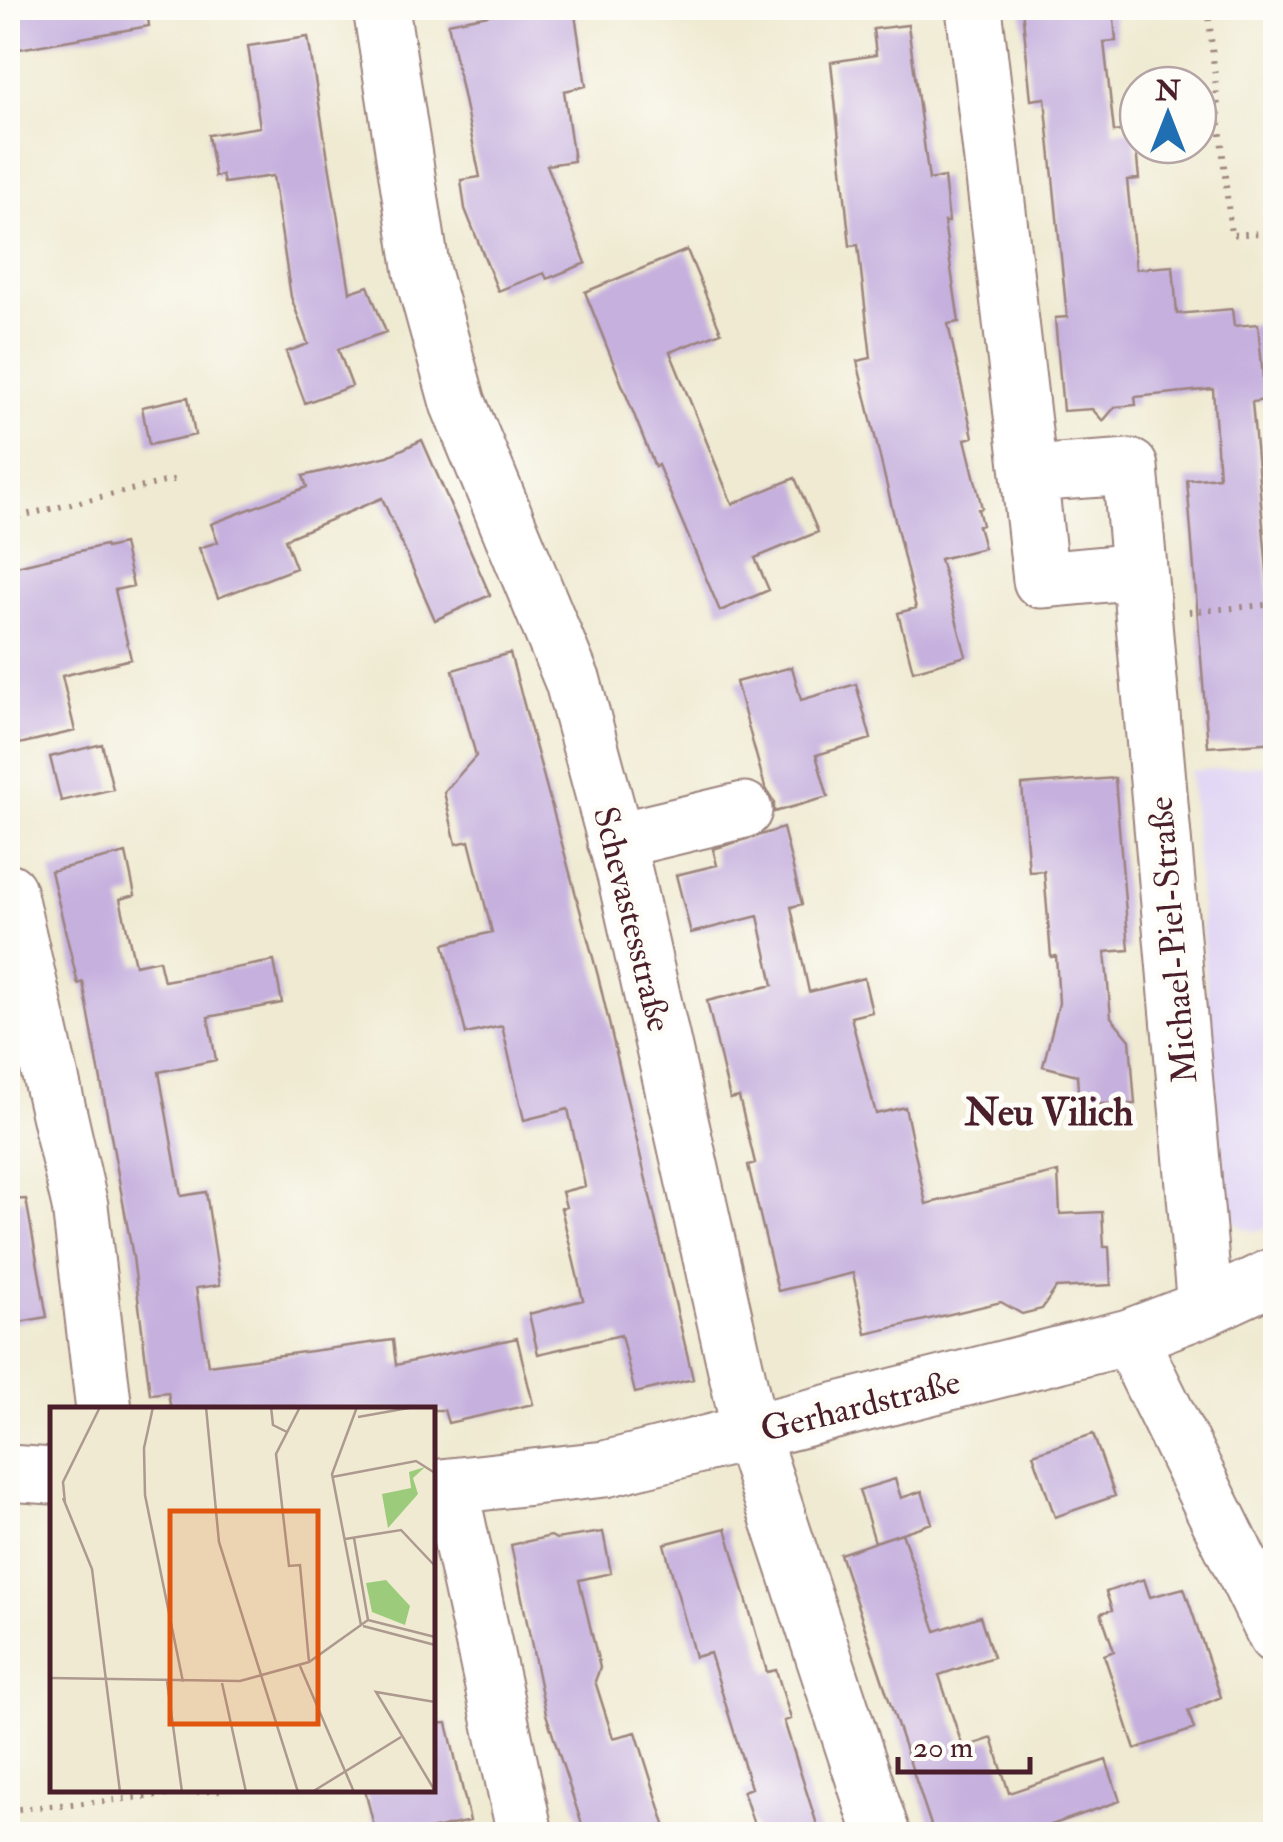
<svg xmlns="http://www.w3.org/2000/svg" width="1283" height="1842" font-family="'IM FELL Double Pica',serif">
<rect width="100%" height="100%" fill="#fdfcf7"/>
<filter id="ink" filterUnits="userSpaceOnUse"><feTurbulence type="fractalNoise" baseFrequency=".01" numOctaves="2"/><feDisplacementMap in="SourceGraphic" scale="20" xChannelSelector="R" yChannelSelector="G"/><feConvolveMatrix kernelMatrix="1 2 1 2 8 2 1 2 1" color-interpolation-filters="sRGB"/></filter>
<filter id="wash" filterUnits="userSpaceOnUse"><feTurbulence type="fractalNoise" baseFrequency=".0048" numOctaves="4" result="noise"/><feDisplacementMap in="SourceGraphic" scale="40" xChannelSelector="R" yChannelSelector="G"/><feGaussianBlur stdDeviation="2.25" result="paint"/><feColorMatrix in="noise" values="0 0 0 0 0 0 0 0 0 0 0 0 0 0 0 0 0 1.4 0 .05"/><feComposite in="paint" operator="in"/></filter>
<g filter="url(#wash)">
<rect width="100%" height="100%" fill="#efead1"/>
<path fill="#e0d4f4" d="M1275,764L1276,1225L1254,1231L1241,1227L1231,1218L1224,1202L1190,771Z"/>
<g id="blocks">
<path fill="#c6b0de" d="M8,8H147L149,26L8,51Z
M523,8H574L586,86L564,91L574,161L547,165L586,263L547,279L544,273L498,291L465,209L461,180L480,177L448,23Z
M1022,8H1113L1116,41L1104,42L1114,132L1134,129L1139,179L1127,180L1136,269L1173,266L1177,314L1232,309L1234,326L1258,324L1265,400L1252,402L1271,615H1276V742L1208,747L1187,480L1219,477L1213,389L1135,397L1136,405L1115,407L1103,421L1092,409L1063,411L1055,318L1067,317L1045,98L1031,100Z
M908,25L929,180L944,177L949,222H944L959,322L948,324L973,437L965,439L982,508L978,509L982,525L978,526L984,548L940,559L966,656L913,671L898,613L916,608L857,361L871,358L858,245L850,246L831,62L876,55L873,29Z
M308,37L350,292L368,286L386,332L338,349L352,386L305,403L286,352L308,344L291,297L273,176L224,183L222,175L215,177L208,135L260,127L248,46Z
M687,250L721,332L670,352L732,504L795,478L818,532L755,558L769,590L720,611L658,465L655,467L585,292Z
M188,397L195,435L149,445L142,407Z
M422,440L490,595L435,620L382,498L285,539L296,568L218,598L199,548L218,542L211,524L307,487L303,476L388,456Z
M123,544L133,586L115,590L131,659L62,676L75,731L19,744L8,696V568L105,545L106,548Z
M510,653L598,976L693,1379L635,1393L621,1335L538,1354L529,1314L583,1300L561,1208L566,1207L562,1192L585,1186L576,1145L568,1109L524,1120L502,1026L466,1034L444,944L492,932L469,841L456,844L444,792L476,756L453,670Z
M792,667L801,700L856,684L871,739L816,755L828,797L774,812V802L765,787L736,682Z
M102,744L113,789L61,801L50,757Z
M1115,778L1129,950L1105,952L1111,1017L1130,1040L1135,1104H1079L1077,1075L1043,1066L1059,1003L1056,956L1051,957L1044,871L1029,872L1022,785Z
M783,828L802,904L791,907L809,992L864,978L872,1012L851,1017L876,1114L905,1107L926,1204L1058,1172L1060,1214L1102,1212L1104,1247H1109L1111,1285L1056,1288L1042,1309L1022,1314L1001,1302L866,1334L853,1273L778,1291L748,1165L755,1163L739,1097L730,1099L707,1001L773,985L758,916L691,933L676,875L717,865L713,849Z
M126,853L135,895L120,899L135,965L159,960L164,981L274,961L282,1003L208,1017L216,1060L159,1072L181,1196L206,1192L220,1285L196,1288L208,1365L393,1340L396,1365L517,1338L533,1404L448,1423L444,1410H171L168,1392L150,1394L133,1257L83,982L78,984L51,871Z
M26,1199L47,1317L8,1324V1200Z
M1093,1434L1115,1496L1055,1517L1033,1454Z
M895,1479L901,1498L922,1491L932,1523L875,1542L859,1490Z
M726,1528L767,1672L776,1670L791,1719L784,1721L820,1834H757L743,1791L751,1788L710,1653L695,1657L664,1544Z
M603,1532L611,1573L579,1580L600,1668L595,1681L613,1738L636,1732L668,1834H585L546,1714L511,1545L551,1536L556,1539Z
M902,1533L936,1631L980,1616L993,1657L939,1675L963,1748L992,1738L1009,1793L1106,1760L1120,1801L1051,1825L1054,1834H934L840,1554Z
M1144,1579L1150,1597L1184,1588L1221,1697L1188,1711L1194,1729L1135,1749L1104,1655L1114,1651L1101,1613L1112,1610L1106,1592Z
M447,1723L470,1821L411,1834H376L365,1790H432V1724Z"/>
</g>
</g>
<g filter="url(#ink)">
<use href="#blocks" fill-opacity="0" stroke="#9c847e" stroke-width="2.5"/>
<g fill="none" stroke-linecap="round" stroke-linejoin="round">
<defs>
<path id="minor" d="M381,8L422,272L458,403L573,682L625,875L750,1432L882,1834
M974,8L1029,474L1130,467L1205,1308
M1029,474L1041,580L1139,571
M615,841L744,810
M8,891L80,1206L104,1410
M1129,1337L1276,1636
M8,1473L52,1476
M432,1488L605,1469L1129,1337L1205,1308L1276,1275
M450,1488L525,1834"/>
</defs>
<use href="#minor" stroke="#9c847e" stroke-width="59"/>
<path stroke="#9c847e" stroke-width="6" stroke-dasharray="2.5 8" stroke-linecap="butt" d="M1208,8L1231,235L1275,232L1276,237
M8,519L177,479
M1189,612L1276,604
M8,1810L221,1790"/>
<use href="#minor" stroke="#fff" stroke-width="55"/>
</g>
</g>
<g text-anchor="middle" stroke-width="10" stroke-linejoin="round" paint-order="stroke">
<g font-size="35" fill="#4a1f2b" stroke="#fdfcf7">
<text transform="translate(633 919) rotate(76)" y="12">Schevastesstraße</text>
<text transform="translate(1172 940) rotate(-95)" y="12">Michael-Piel-Straße</text>
<text transform="translate(860 1405) rotate(-14)" y="12">Gerhardstraße</text>
</g>
<g font-size="38" font-weight="bold" fill="#4a1f2b" stroke="#fdfcf7">
<text x="1049" y="1125">Neu Vilich</text>
</g>
</g>
<g transform="translate(50 1407)">
<rect width="385" height="385" fill="#efead1"/>
<path d="M375,60L363,71L368,87L338,121L332,87L361,81L359,65ZM336,173L360,199L355,218L322,205L316,176Z" fill="#9ccc7b"/>
<path fill="none" stroke="#ad998f" stroke-width="2.5" d="M103,0L94,41L95,88L133,275M156,0L169,135L248,385M221,0L223,18L237,25M250,0L226,47L239,159L250,158L259,255M307,0L282,67L311,218M308,10L364,0M282,70L366,54L385,66M13,91L42,162L70,385M15,96L13,75L50,0M304,131L318,213M295,132L351,123L385,159M318,213L385,230M313,219L385,238M250,259L304,385M0,271L190,274L259,255L318,213M117,274L132,385M172,276L196,385M385,295L326,285L385,384M262,385L351,330"/>
<path fill="#e0560e" fill-opacity="0.15" stroke="#e0560e" stroke-width="5" d="M120,104H268V317H120Z"/>
<rect width="385" height="385" fill="none" stroke="#4a1f2b" stroke-width="5"/>
</g>
<rect width="1283" height="1842" fill="none" stroke="#fdfcf7" stroke-width="40"/>
<g transform="translate(1168 115)"><circle r="48" fill="#fdfcf7" stroke="#b5a4a5" stroke-width="2.5"/>
<path d="M0-8L18 38L0 25L-18 38Z" fill="#1f6fb2"/>
<text y="-15" font-size="28" font-weight="bold" text-anchor="middle" fill="#4a1f2b">N</text>
</g>
<path d="M898 1757v15h132v-15" fill="none" stroke="#4a1f2b" stroke-width="5"/>
<text x="913" y="1757" font-size="30" fill="#4a1f2b" stroke="#fdfcf7" stroke-width="8" paint-order="stroke">20 m</text>
</svg>
